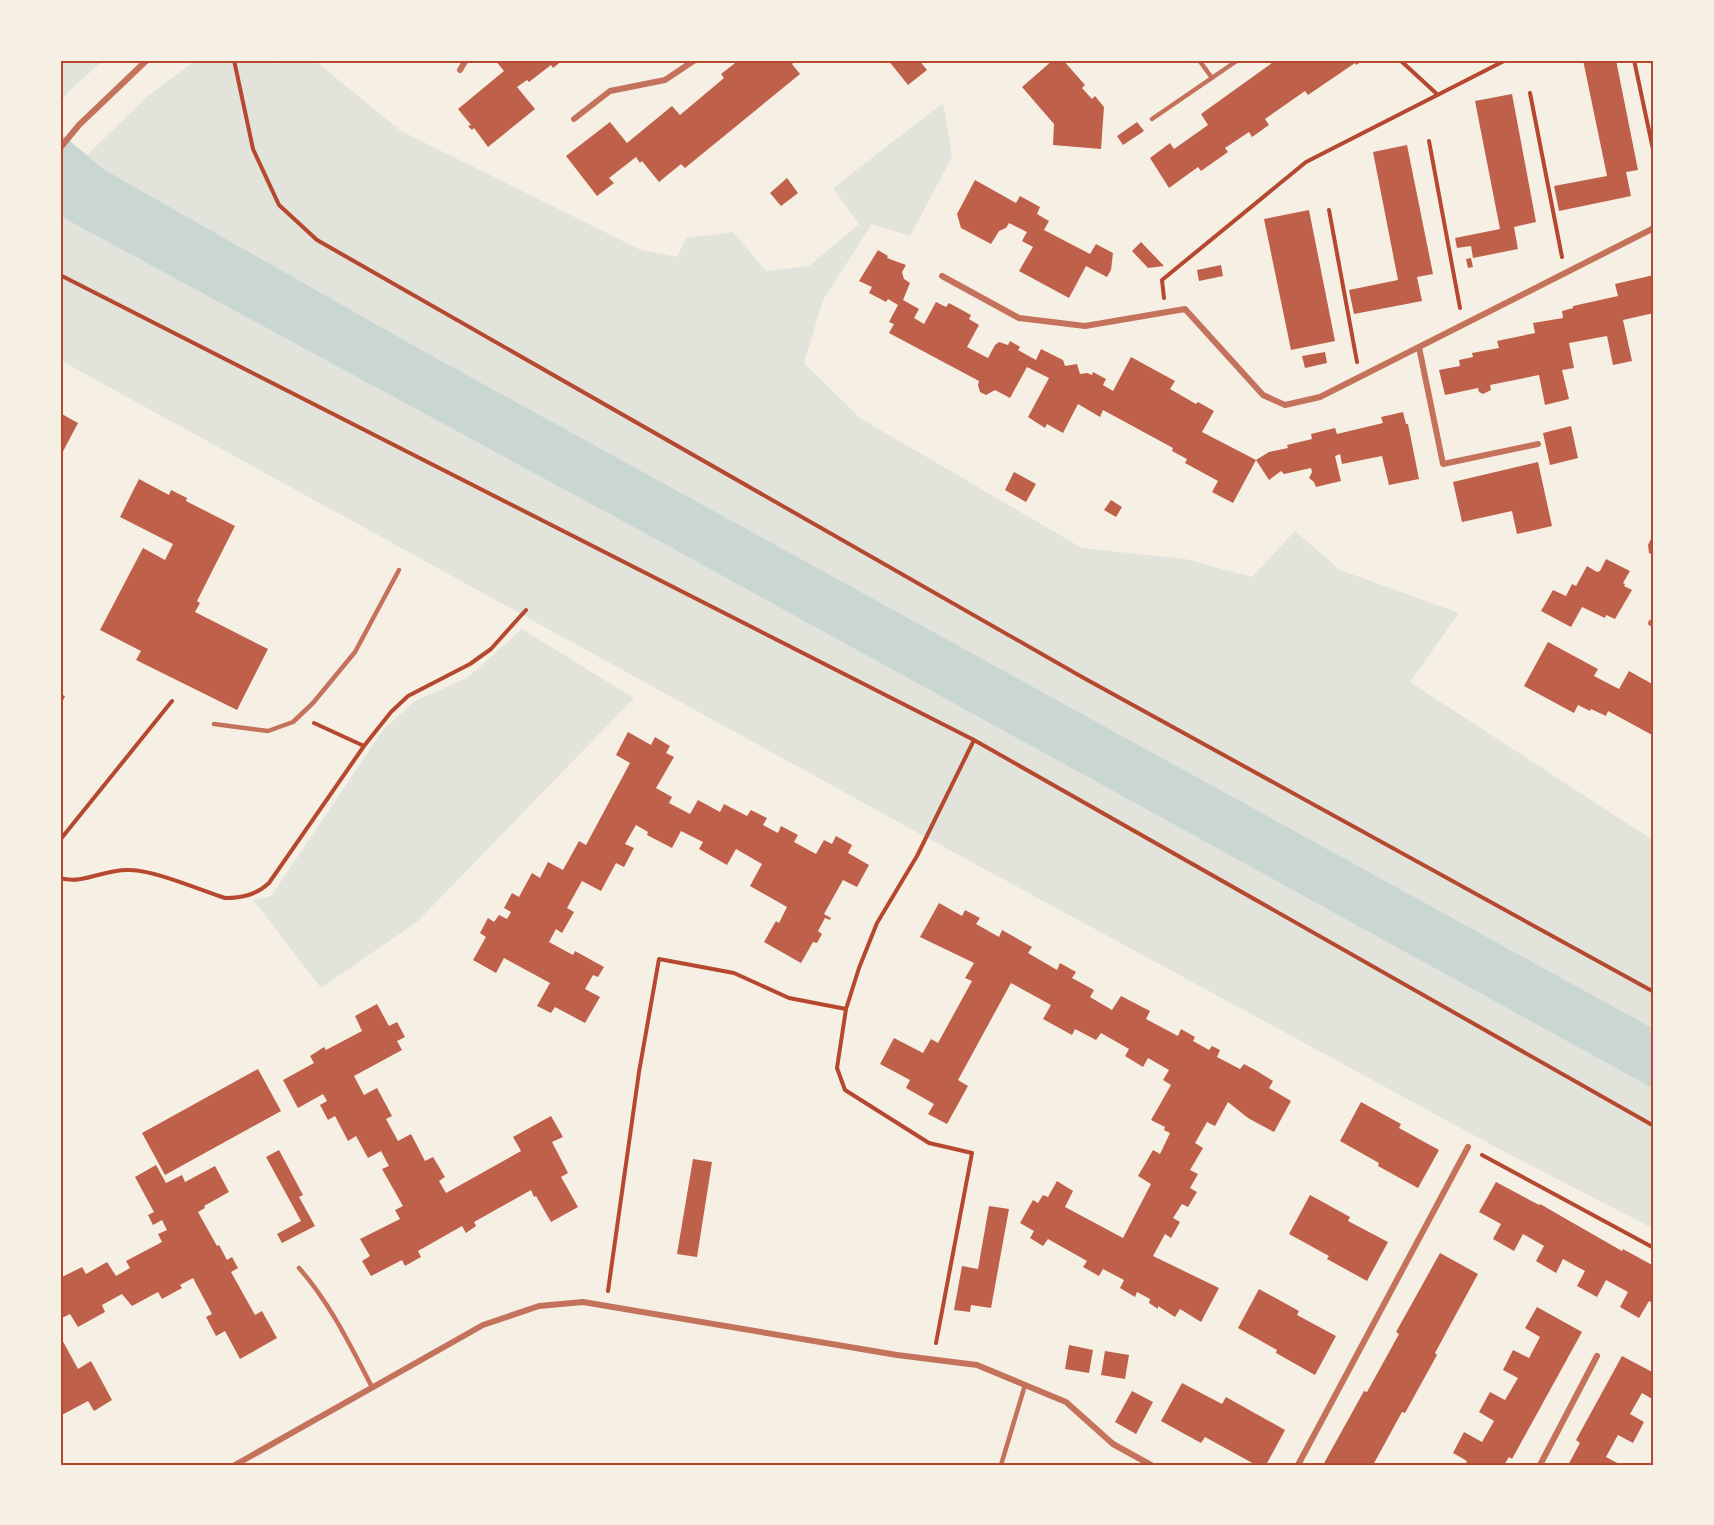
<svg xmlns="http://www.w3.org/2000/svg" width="1714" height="1525" font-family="'Public Sans',sans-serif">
<rect width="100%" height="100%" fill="#f6efe4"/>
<path fill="#e2e4dc" d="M60,60H104L71,89L60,103Z
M196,60H270L274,65L280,60H314L401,131L641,250L677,257L686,238L733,232L766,271L809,266L859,224L833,188L943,103L952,157L910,236L872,224L823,300L804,363L860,418L1082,548L1185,559L1252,577L1295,531L1340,570L1459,613L1410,682L1654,841V1029L409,343L105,170L87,155L148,96Z
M60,216L661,542L1654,1089V1229L1501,1150L911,829L60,360Z
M522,629L634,698L418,921L321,988L253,900L271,896L383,730L415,701L467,678Z"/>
<path fill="#c9d6d2" d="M60,133L105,170L409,343L1654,1029V1089L661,542L60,216Z"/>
<path fill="#bf614a" d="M495,60H563L553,68L551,65L529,82L527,80L517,87L535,109L488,147L474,128L472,130L468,126L471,125L458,109L504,71Z
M739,60H796L792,64L800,74L685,168L681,164L659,182L642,161L640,163L636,157L609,178L614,183L597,196L566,156L610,122L627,143L672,106L680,115L724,78L721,74Z
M888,60H919L927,70L908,85Z
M1053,60H1063L1085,85L1082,88L1092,99L1095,96L1104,107L1101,149L1053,145L1054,124L1022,87Z
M1276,60H1364L1356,65L1355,63L1308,95L1305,91L1265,119L1269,125L1252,137L1249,132L1225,148L1228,152L1201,171L1198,167L1169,188L1150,158L1170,143L1174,149L1208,125L1201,114Z
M1583,60H1616L1638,170L1626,172L1631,196L1559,211L1554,186L1607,176Z
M1512,94L1536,222L1514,227L1518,249L1473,258L1471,246L1457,248L1455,238L1500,229L1475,101Z
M1137,122L1144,131L1123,145L1117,136Z
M1407,145L1433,274L1417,277L1422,301L1354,314L1349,290L1398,280L1373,152Z
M787,178L798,193L781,206L770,193Z
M975,180L1016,203L1020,196L1040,207L1037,214L1049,221L1044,230L1090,254L1096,244L1113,253L1111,270L1107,277L1086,266L1069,298L1019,271L1033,247L1022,241L1027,232L1009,223L1006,228L999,231L991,244L961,228L957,214Z
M1309,210L1335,341L1291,350L1264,219Z
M1141,242L1164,266L1148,268L1132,251Z
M878,250L888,256L887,258L906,265L902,272L904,279L910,283L903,300L919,309L914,318L924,324L936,302L946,307L949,303L971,315L969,319L979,325L967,347L988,358L995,345L999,342L1008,345L1010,341L1020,347L1018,350L1036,360L1041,349L1063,360L1065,366L1077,364L1080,374L1087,373L1092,375L1093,372L1106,379L1103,385L1113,391L1131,357L1175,381L1170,389L1196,404L1198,402L1214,411L1202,432L1256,460L1269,452L1288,448L1287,445L1312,439L1311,434L1335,428L1337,434L1383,423L1381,417L1403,412L1406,424H1408L1419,479L1389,485L1382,456L1342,464L1340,454L1335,456L1341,481L1316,487L1314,482L1309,478L1312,472L1311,468L1284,474L1281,471L1269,480L1256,460L1233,503L1212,492L1218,481L1185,463L1187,459L1172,451L1173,448L1103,410L1100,417L1078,404L1063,433L1047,424L1045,428L1028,417L1049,378L1027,367L1010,398L995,390L986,395L980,392L978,385L979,381L889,333L894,324L889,322L898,305L888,299L886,302L869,293L872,287L859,281Z
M1471,258L1473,267L1468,268L1466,259Z
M1221,265L1223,276L1199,281L1197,270Z
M1654,275V313L1623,320L1632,361L1613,365L1607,336L1569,343L1574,368L1562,370L1569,399L1545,405L1539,375L1490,385L1491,390L1483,394L1479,392L1478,388L1445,395L1439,370L1460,366L1459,360L1473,357L1472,353L1499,348L1497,341L1535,333L1533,323L1563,318L1562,311L1573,308V306L1618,296L1615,284Z
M1325,352L1327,363L1305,368L1302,356Z
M60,413L78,423L60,457Z
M1571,426L1578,458L1550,465L1543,433Z
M1538,462L1552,526L1517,534L1512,511L1462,522L1453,482Z
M1014,472L1036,484L1026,502L1005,490Z
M139,479L169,495L171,490L187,498L186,501L235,526L197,601L200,603L195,612L268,649L237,710L136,660L141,651L100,630L143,548L165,560L173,544L120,517Z
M1111,500L1122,507L1116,517L1104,510Z
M1654,533V555L1649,553L1648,545Z
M1606,559L1630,571L1623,583L1625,584L1624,586L1632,590L1615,619L1606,615L1605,618L1582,607L1571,627L1541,611L1553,590L1566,596L1572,584L1576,586L1587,566L1597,572L1600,571Z
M1548,642L1598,669L1594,676L1619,689L1629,671L1654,685V736L1608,711L1606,716L1591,709L1590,711L1578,705L1574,713L1524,686Z
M60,694L65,696L60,707Z
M628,732L651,745L655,737L670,746L666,753L674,757L656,788L672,797L669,803L690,814L698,800L720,812L724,804L747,816L751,810L767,818L763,825L778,833L781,826L798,835L794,842L816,854L824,840L832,844L836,836L852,845L848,853L869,865L857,887L843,880L824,914L831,918L830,920L825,918L818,931L822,934L817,943L813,942L801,963L764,942L776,921L779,923L787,907L750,886L762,864L736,849L727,865L699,849L703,842L681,831L672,848L647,835L648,832L636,825L625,844L634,848L624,867L616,863L601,891L582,881L567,908L574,912L562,933L556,929L549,942L573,955L575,951L604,967L598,977L593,975L585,989L600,997L585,1023L555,1007L551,1013L537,1006L550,983L504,958L496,973L473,960L486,937L480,933L488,918L494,922L499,915L507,919L511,912L504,908L512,893L519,897L532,873L540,878L548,862L563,870L579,841L586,845L630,763L616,755Z
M939,903L962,916L965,910L980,918L976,924L999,937L1002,930L1032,947L1028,953L1057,970L1060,963L1076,972L1072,978L1094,990L1090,997L1112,1010L1121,996L1150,1011L1146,1019L1178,1036L1181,1029L1195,1037L1193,1041L1209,1050L1212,1046L1220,1050L1217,1057L1240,1069L1244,1064L1257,1071L1273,1081L1269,1088L1291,1101L1274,1132L1248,1118L1228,1102L1215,1126L1207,1122L1195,1143L1203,1148L1190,1170L1198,1174L1190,1188L1197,1192L1188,1207L1182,1204L1173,1218L1180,1222L1171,1238L1165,1234L1153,1256L1219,1288L1201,1322L1180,1309L1175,1317L1158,1306V1309L1149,1303L1150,1299L1137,1292L1135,1297L1120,1288L1124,1280L1103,1269L1099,1276L1083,1267L1087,1261L1048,1239L1043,1246L1030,1238L1034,1231L1020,1223L1033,1200L1038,1203L1043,1195L1048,1197L1057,1181L1073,1191L1065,1207L1123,1238L1151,1184L1138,1176L1153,1150L1160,1154L1170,1133L1164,1130L1165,1127L1151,1120L1171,1085L1163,1080L1169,1070L1148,1058L1143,1067L1125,1056L1129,1049L1101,1033L1096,1040L1075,1029L1072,1035L1043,1019L1051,1005L1011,983L958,1080L968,1086L947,1124L928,1114L934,1104L906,1088L910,1080L880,1064L894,1038L923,1053L931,1039L938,1043L972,981L965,978L974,963L920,937Z
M377,1004L389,1026L397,1022L405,1037L397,1041L402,1050L354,1076L364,1095L377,1088L392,1116L386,1119L398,1141L411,1134L425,1161L433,1157L445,1177L439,1181L446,1193L521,1151L513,1137L551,1116L563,1137L552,1142L568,1173L561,1177L578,1207L551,1222L536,1196L534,1197L531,1190L474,1222L476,1226L466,1233L462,1226L418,1251L421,1257L405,1266L402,1260L371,1276L362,1261L370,1256L360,1239L400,1219L395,1210L403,1206L382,1169L389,1166L381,1151L368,1158L356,1136L348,1141L335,1116L328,1120L320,1105L327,1101L323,1094L298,1108L283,1080L314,1063L310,1056L324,1047L326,1050L362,1031L355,1016Z
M258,1069L281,1111L165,1175L142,1133Z
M1361,1102L1401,1124L1399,1128L1439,1150L1418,1188L1378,1166L1379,1163L1340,1141Z
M279,1150L303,1195L299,1197L315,1226L282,1243L277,1234L301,1221L266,1157Z
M693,1159L712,1162L697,1257L677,1254Z
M156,1165L166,1183L182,1175L185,1182L215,1166L229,1192L204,1206L205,1208L198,1212L217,1246L219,1245L227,1260L232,1257L238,1268L231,1272L255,1315L262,1311L277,1338L240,1359L225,1331L216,1336L206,1317L212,1314L193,1278L180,1285L182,1288L162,1299L158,1292L132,1306L122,1294L102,1305L105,1312L78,1327L70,1314L60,1319V1278L82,1267L86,1274L107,1262L116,1276L130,1268L126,1261L162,1242L158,1234L167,1230L162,1220L153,1225L148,1215L154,1212L135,1177Z
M1496,1182L1539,1205L1540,1204L1622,1251L1623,1249L1654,1266V1304L1649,1301L1639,1318L1620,1307L1628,1292L1606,1280L1597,1297L1577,1286L1585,1271L1563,1259L1556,1273L1536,1261L1544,1246L1523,1234L1514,1251L1493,1239L1501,1224L1479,1212Z
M1310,1195L1350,1217L1348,1221L1388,1242L1367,1281L1327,1259L1329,1256L1289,1234Z
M989,1206L1009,1209L991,1308L971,1305L970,1312L954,1310L962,1266L978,1269Z
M1440,1253L1478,1274L1435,1353L1437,1355L1405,1413L1402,1412L1373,1465H1323L1364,1391L1367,1392L1399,1334L1396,1332Z
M1259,1289L1299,1311L1297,1315L1336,1336L1315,1375L1276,1353L1277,1350L1238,1328Z
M1537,1307L1582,1332L1512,1459L1509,1457L1504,1465H1465L1467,1461L1453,1453L1464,1432L1482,1442L1494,1421L1479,1412L1490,1392L1505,1400L1518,1378L1503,1370L1513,1350L1529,1358L1540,1337L1525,1328Z
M60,1336L78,1369L91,1361L112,1400L94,1411L88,1401L60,1416Z
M1069,1345L1093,1350L1089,1373L1065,1369Z
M1105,1351L1129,1355L1125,1379L1101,1375Z
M1622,1356L1654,1373V1400L1642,1393L1630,1414L1644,1422L1633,1443L1618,1435L1606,1457L1621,1465H1568L1580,1443L1576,1440Z
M1182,1383L1222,1404L1226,1397L1285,1430L1266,1465H1256L1205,1437L1201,1443L1161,1421Z
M1132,1391L1153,1402L1136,1434L1115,1422Z"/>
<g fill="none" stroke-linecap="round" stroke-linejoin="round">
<path stroke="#b5482f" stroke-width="4" d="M234,60L253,149L279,205L317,240L1082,677L1654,992
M1400,60L1438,95
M1634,60L1654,154
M1530,93L1562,257
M1429,141L1460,308
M1329,210L1357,362
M60,275L974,740L1654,1126
M1164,298L1162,280L1306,162L1506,60
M314,723L364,746
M60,840L172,701
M60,878C84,885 106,868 130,870C157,871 197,889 225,898C242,898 256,895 269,883L364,746L391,712L408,696L470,664L491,649L526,610
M1482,1155L1654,1248
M608,1291L639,1072L659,959L734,973L789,998L846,1009
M936,1343L972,1153L929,1143L845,1090L837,1068L846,1009L859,968L877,923L917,856L974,740"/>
<path stroke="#c5725c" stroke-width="4.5" d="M1199,60L1212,78
M1152,119L1238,60
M214,724L268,731L293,722L313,703L355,652L399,570
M299,1268C330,1303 350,1345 372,1387
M1001,1465L1025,1385"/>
<path stroke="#c5725c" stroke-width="6" d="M460,70L466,60
M574,119L610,91L665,80L695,60
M60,148L79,125L147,60
M942,276L1019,318L1085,326L1185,309L1263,395L1285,405L1320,397L1654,228
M1419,347L1443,464L1538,444
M1651,623L1654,625
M235,1465L483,1325L539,1306L583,1302L897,1355L977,1365L1066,1402L1113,1444L1151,1465
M1298,1465L1468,1147
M1540,1465L1597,1356"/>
</g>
<rect width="1714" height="1525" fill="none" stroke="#f6efe4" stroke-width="123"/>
<rect x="62" y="62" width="1590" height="1402" fill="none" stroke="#b5482f" stroke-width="2"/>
</svg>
